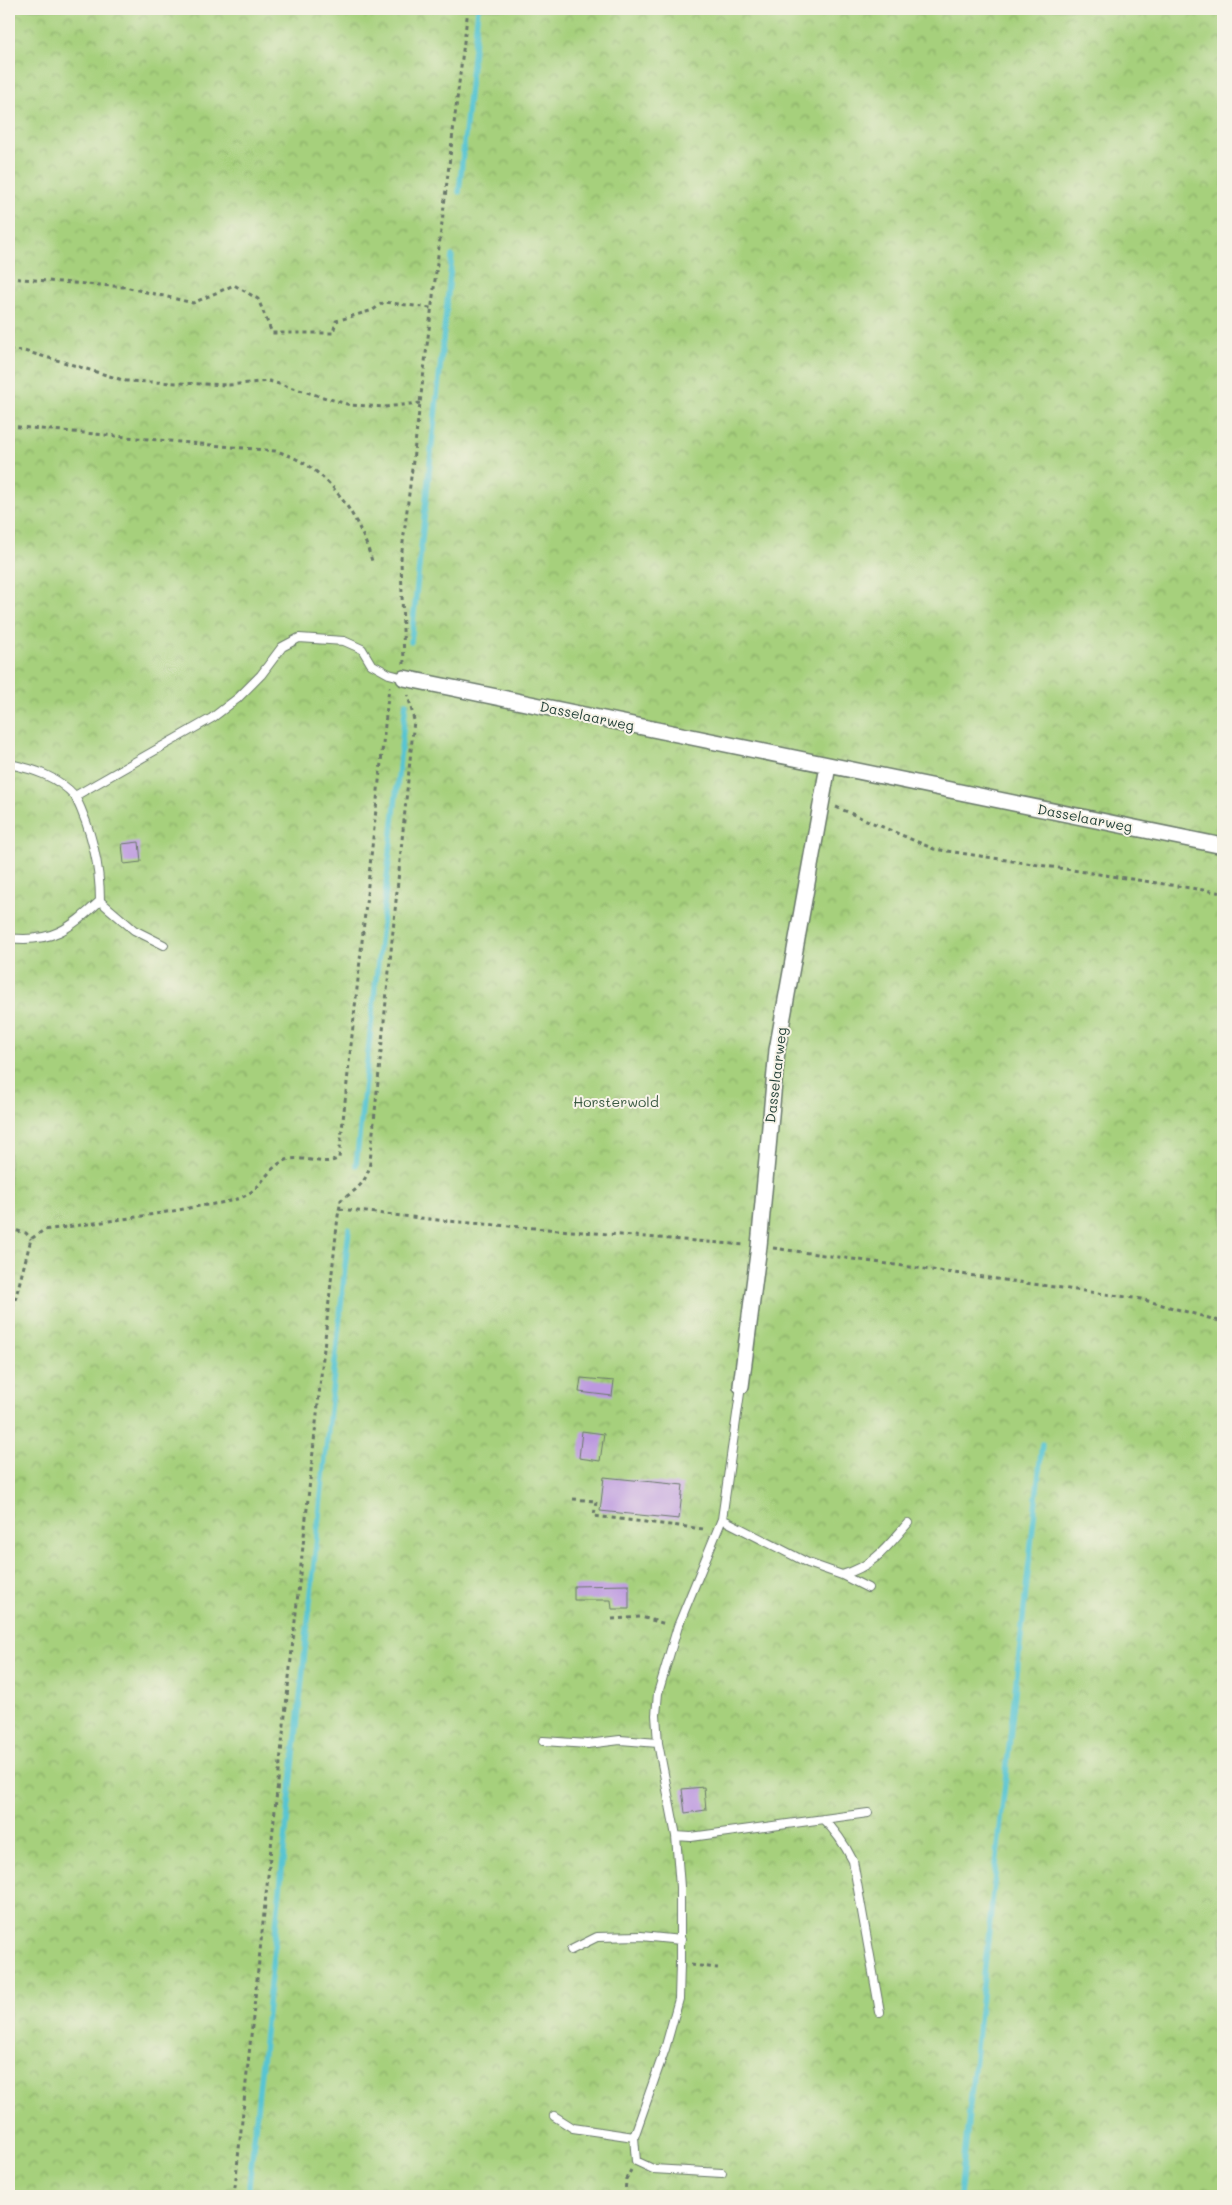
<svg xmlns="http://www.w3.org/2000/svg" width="1232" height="2205" font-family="Mali,sans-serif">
<defs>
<pattern id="park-crowns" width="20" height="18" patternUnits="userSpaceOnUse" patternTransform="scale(1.25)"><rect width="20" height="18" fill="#a6d07c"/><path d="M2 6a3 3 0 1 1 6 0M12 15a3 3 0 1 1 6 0" fill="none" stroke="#87aa66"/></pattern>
</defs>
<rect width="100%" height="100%" fill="#f7f3e8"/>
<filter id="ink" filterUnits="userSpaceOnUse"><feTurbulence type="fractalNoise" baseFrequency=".02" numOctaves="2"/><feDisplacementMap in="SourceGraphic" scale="10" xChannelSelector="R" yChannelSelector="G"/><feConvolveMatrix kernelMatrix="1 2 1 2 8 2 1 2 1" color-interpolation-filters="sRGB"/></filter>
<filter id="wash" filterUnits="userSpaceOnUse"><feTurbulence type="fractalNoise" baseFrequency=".0096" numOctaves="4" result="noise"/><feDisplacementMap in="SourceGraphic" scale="20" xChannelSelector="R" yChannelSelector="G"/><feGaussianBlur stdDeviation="1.12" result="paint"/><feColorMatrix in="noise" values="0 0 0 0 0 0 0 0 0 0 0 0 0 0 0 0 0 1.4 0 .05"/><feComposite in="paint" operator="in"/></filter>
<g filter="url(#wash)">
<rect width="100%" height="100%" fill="#f3e6ce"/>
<path fill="url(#park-crowns)" stroke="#628658" d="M9,9H1223V2196H9Z"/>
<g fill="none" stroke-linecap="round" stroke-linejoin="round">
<path stroke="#59c5d2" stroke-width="5.5" d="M459,192L478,9
M411,642L452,256
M356,1165L406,703
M248,2196L349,1229
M960,2196L1042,1444"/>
</g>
<g id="blocks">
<path fill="#bc99df" d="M139,842L141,862L124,864L122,844Z
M581,1378L614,1381L612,1396L579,1392Z
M582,1431L604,1434L600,1461L579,1458Z
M604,1477L683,1485L679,1519L600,1511Z
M629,1585V1609H612L611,1600H574V1586Z
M704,1787L706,1810L685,1813L682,1789Z"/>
</g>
</g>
<g filter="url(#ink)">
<use href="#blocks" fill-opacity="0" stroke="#69786a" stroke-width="1"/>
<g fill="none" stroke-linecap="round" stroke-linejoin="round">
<defs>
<path id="lane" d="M9,764C34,769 58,777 75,796
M100,901L134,930L164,945
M9,938C52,943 69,929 100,901C100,864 91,829 75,796L212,718L238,698L261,675L282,647L299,638L344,641L362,649L371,664L389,674L404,678
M722,1519L808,1563L842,1575L868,1588
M842,1575C874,1566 887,1547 908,1523
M543,1741L588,1744L620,1740L658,1743
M823,1819C837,1832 845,1845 853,1861L880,2012
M676,1836L691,1837L868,1813
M571,1950L597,1937L641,1936L681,1940
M554,2116L573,2128L634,2137
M722,2173L653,2169L636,2161L634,2137L665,2049L679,1999L680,1964V1887L676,1836L658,1743L656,1715L658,1693L678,1626L722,1519L741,1386"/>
<path id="street" d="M404,678L1223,846
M741,1386L759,1246L777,1050L828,766"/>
</defs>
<use href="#lane" stroke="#69786a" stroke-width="10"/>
<use href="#street" stroke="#69786a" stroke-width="18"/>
<path stroke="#69786a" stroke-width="3" stroke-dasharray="4 4" stroke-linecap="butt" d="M9,278L125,287L193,303L234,285L258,299L272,333H333L336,321L373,310L384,302L431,308
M9,350L24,351L60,361L126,381L229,385L269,381L350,405L385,407L420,403
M9,426L275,451C326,464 358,513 372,561
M404,664L401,559L468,9
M836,807L934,849L1223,893
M340,1209L447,1221L745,1245
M9,1229L26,1233L31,1239
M773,1248L1141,1299L1223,1322
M9,1323L31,1239L44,1230C96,1223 148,1216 200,1206C214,1204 235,1202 248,1194C263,1185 268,1168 284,1161C302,1153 323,1168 339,1158L389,687
M573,1499L596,1501L594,1516L704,1529
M612,1619L641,1617L666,1624
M691,1965L718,1968
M234,2196L338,1216L341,1200C357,1190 368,1181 370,1162L414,720L408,695
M625,2196L626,2179L631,2170"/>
<use href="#lane" stroke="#fff" stroke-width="8"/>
<use href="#street" stroke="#fff" stroke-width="15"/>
</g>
</g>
<g text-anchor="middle" stroke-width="4" stroke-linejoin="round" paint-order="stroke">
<g font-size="14" fill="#1f3d34" stroke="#f7f3e8">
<text transform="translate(587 716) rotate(12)" y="5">Dasselaarweg</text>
<text transform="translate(1085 818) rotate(11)" y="5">Dasselaarweg</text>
<text transform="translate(776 1075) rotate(-83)" y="5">Dasselaarweg</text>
</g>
<g font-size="14" fill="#3a5a42" stroke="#f7f3e8">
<text x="616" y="1107">Horsterwold</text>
</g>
</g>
<rect width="1232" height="2205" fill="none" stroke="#f7f3e8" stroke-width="30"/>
</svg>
